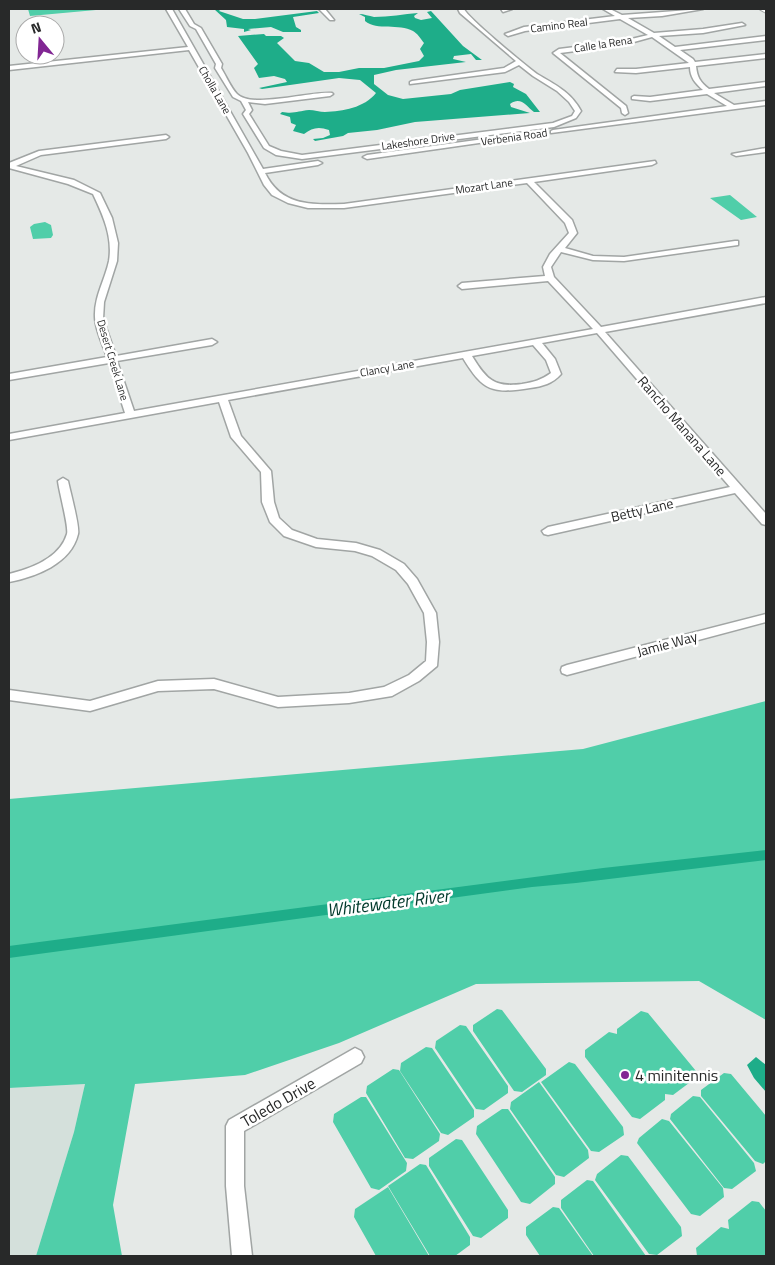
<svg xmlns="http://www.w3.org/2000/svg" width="775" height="1265" font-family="'Titillium Web',sans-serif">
<rect width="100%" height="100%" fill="#e5e9e7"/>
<path fill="#d4e0db" d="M85,1084L74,1132L36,1256H9V1088Z"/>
<path fill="#50cea9" d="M28,9H96V10L30,16Z
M730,195L757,217L741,220L710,198Z
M45,222L51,225L53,235L51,238L33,239L30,227L34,224Z
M766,701V1020L699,981L476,984L339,1043L245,1075L135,1084L113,1205L122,1256H36L74,1132L85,1084L9,1088V799L583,749Z
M497,1009L502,1010L546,1069V1075L522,1092L514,1091L473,1031V1025Z
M641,1011L648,1013L696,1071L697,1077L673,1095L665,1094V1100L640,1119L632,1117L585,1057V1050L609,1032L617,1034V1029Z
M460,1025L466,1026L508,1086V1093L484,1110L476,1109L435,1048L436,1041Z
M426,1047L432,1048L474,1110V1117L448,1135L441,1133L400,1071L401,1063Z
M569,1062L575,1064L623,1127L624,1135L599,1152L591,1151L541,1082Z
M393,1069L399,1070L440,1134L439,1141L413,1159L405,1158L366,1093L367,1086Z
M724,1073L731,1074L766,1116V1161L763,1164L755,1161L701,1096V1090Z
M539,1082L588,1150L589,1158L564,1177L556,1175L510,1109L511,1102Z
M693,1096L700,1097L754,1163L756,1171L732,1189L724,1188L670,1119L671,1114Z
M361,1097H366L407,1163L406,1171L379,1190L371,1188L333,1122L334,1114Z
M502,1109H508L555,1177V1184L530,1204L521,1202L476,1134L477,1126Z
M662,1119L669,1121L723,1188L724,1197L700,1216L691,1214L637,1143L639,1138Z
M456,1139L462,1140L508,1210V1218L481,1238L473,1236L429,1166V1158Z
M621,1155L628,1156L681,1227L682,1236L657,1255L649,1254L595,1180L597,1174Z
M420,1164L426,1165L470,1237V1245L455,1256H430L388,1186Z
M587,1180L593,1181L646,1256H594L561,1208V1200Z
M388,1187L429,1256H376L354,1217L355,1209Z
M752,1201L759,1202L766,1211V1256H697L696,1248L721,1227L729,1229L728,1220Z
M553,1207L559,1208L593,1256H540L526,1235V1227Z"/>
<path fill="#1ead89" d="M214,9H221L219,11L243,19H255L317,11L319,13L293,17L296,27L301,30V32H283L271,27L248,29L251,30L244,32V29L227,27L226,20Z
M431,11L463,46L482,60H476L471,54L454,56L453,59L466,62L396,70L374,75V84L388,95L403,99L451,94L460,90L510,82L514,84L513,87L526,94L540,112H534C526,106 521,96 510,104L511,107L530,113L415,122L377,130L348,133L343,136L315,141L313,139L323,138L330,135L329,130C318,126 312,128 304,134L293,131L296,125L291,123L290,117L280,114L282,112C295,114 298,111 309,110C314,110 320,112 325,112C343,111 364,108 376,93L360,80L339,78L262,89L259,88L287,82L285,79L274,76L259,78L254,68L258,64L238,36L264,34L266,36H281L284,38L277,43L295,61L309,63L324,72H339L359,68H384L419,61L424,56L420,49L424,43C421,39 417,33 413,31C399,23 377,31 365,21V17L359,14C364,14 369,16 374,17C389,17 404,14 418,13L414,16L415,18L421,20L432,18L427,12Z
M766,850V860L576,883L532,887L9,958V946L603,868Z
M756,1057L766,1065V1092L754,1078L747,1065Z"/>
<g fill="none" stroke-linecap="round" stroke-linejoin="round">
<defs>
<path id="minor" d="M166,9H172L263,169L318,161L322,163L318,165L265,173C281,206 311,205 344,204L655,161L656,163L652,165L534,182L572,220L577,233L565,248L593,256L624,257L735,241H738V245L624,261L593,260L561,252L551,267L554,277L601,327L766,297V303L605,332L766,514V525L762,524L735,493L548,535L544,534L542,531L548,527L730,487L597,333L542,343L555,359L561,374C552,384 543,386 530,388C492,394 483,391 463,358L228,400L241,436L271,471L274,502L279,518L292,530L317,539L356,543L380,550L404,564L417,579L436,613L439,642L437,666L419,681L392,696L349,703L278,707L214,689L158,691L90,711L9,700V690L90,701L158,681L214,679L278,697L349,693L384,687L409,675L426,661L427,642L424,613L408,584L396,570L372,556L355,551L316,547L284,536L270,522L262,502L261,472L231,437L219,402L9,440V434L125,413L109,363L9,380V374L107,357C103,345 95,329 95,317C94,297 105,280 109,261C113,237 103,215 93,194L68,184L9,168V163L39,151L166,135L169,137L166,139L41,155L16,166L74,180L100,193L112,218L118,243L117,261L104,302L103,319L116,356L212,339L217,342L212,345L117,361L134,411L593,329L548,281L462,289L458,286L462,283L545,276L543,267L550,254L569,233L565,223L527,183L344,208H308L288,203L272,195L264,185L248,153L189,50L9,70V66L188,47ZM533,345L546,360L551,373C541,380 534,382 522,384C494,388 486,379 472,356Z
M179,9H185L194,24L201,28L222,64L221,68C226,76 231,88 237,94C252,109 311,91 332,93L333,94L330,96L265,104L248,102L252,110L249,114L269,146L281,151L302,155L553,123L572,116L575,111L569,102L557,91L533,76L519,65L505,72L410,84V82L412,81L504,68L516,61L460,13L458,9H464C468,18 526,66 537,74C554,84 571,92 581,111L576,118L554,127L302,159L276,155L264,148L243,114L246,110L241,101L233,97L215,68L216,64L196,29L190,26Z
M319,9H325L334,20H330Z
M501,9H512L503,12Z
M603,9H610L622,15L703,9L662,16L628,18L654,33L703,29L742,23L745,25L703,33L659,36L675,47L766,36V40L680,50L693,59L695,62L766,54V58L696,66C697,77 700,82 709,89L766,82V86L714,93L734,105L766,101V105L551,133V131L553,130L727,106L707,94L650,101L632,99V97L634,96L650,97L703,90C695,83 690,77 690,67L636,73L615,72L617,69H636L689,63L652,37L623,45L560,53L626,106L628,113L625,115L622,113L621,108L553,53L559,49L623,41L648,35L620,19L525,31L508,36L505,34L524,27L615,16Z
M484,139L486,140V142L367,159L363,157L367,155Z
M766,148V152L736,156L732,154Z
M63,478L68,481C70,491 80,527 78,534C71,564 35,577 9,582V574C30,569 60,558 67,534C69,527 59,491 58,481Z
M766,614V622L567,675L562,673L561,670L562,667L567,665Z
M355,1048L361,1051L364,1057L361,1063L244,1131V1186L252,1256H232L226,1186V1126L229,1120Z"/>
<path id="primary" d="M759,9H766V13Z"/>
</defs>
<use href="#minor" stroke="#a1a5a4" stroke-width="3"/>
<use href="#primary" stroke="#a1a5a4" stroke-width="2"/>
<use href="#minor" fill="#fff" fill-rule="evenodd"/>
<use href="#primary" fill="#fff" fill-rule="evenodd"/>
</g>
<circle fill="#812693" stroke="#fff" stroke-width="2" cx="625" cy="1075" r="5"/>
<g text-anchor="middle" stroke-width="5" stroke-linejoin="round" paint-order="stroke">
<g font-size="11" fill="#282929" stroke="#fff">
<text transform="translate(559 25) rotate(-7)" y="4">Camino Real</text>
<text transform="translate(603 44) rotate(-9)" y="4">Calle la Rena</text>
<text transform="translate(215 90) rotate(60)" y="4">Cholla Lane</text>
<text transform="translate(514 137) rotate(-8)" y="4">Verbenia Road</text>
<text transform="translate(418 141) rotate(-8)" y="4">Lakeshore Drive</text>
<text transform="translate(484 186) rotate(-8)" y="4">Mozart Lane</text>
<text transform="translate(113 360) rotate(73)" y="4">Desert Creek Lane</text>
<text transform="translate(387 368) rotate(-10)" y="4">Clancy Lane</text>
</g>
<g font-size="14" fill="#282929" stroke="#fff">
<text transform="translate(682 426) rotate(49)" y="5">Rancho Manana Lane</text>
<text transform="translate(642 510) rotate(-13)" y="5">Betty Lane</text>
<text transform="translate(667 644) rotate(-15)" y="5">Jamie Way</text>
</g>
<g font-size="16" fill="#282929" stroke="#fff" text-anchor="start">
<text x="635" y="1081">4 minitennis</text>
</g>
<g font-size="16" fill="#282929" stroke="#fff">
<text transform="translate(278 1102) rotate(-30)" y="6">Toledo Drive</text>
</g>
<g font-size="18" font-style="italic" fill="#00392b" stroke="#fff">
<text transform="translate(388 903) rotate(-7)" y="6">Whitewater River</text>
</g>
</g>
<rect width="775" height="1265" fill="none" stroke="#282929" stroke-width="20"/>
<g transform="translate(40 40) rotate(342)"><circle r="24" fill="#ffffff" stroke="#a9a9a9"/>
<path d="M0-4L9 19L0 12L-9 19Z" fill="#812693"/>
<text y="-8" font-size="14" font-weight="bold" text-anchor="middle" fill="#282929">N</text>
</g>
</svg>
